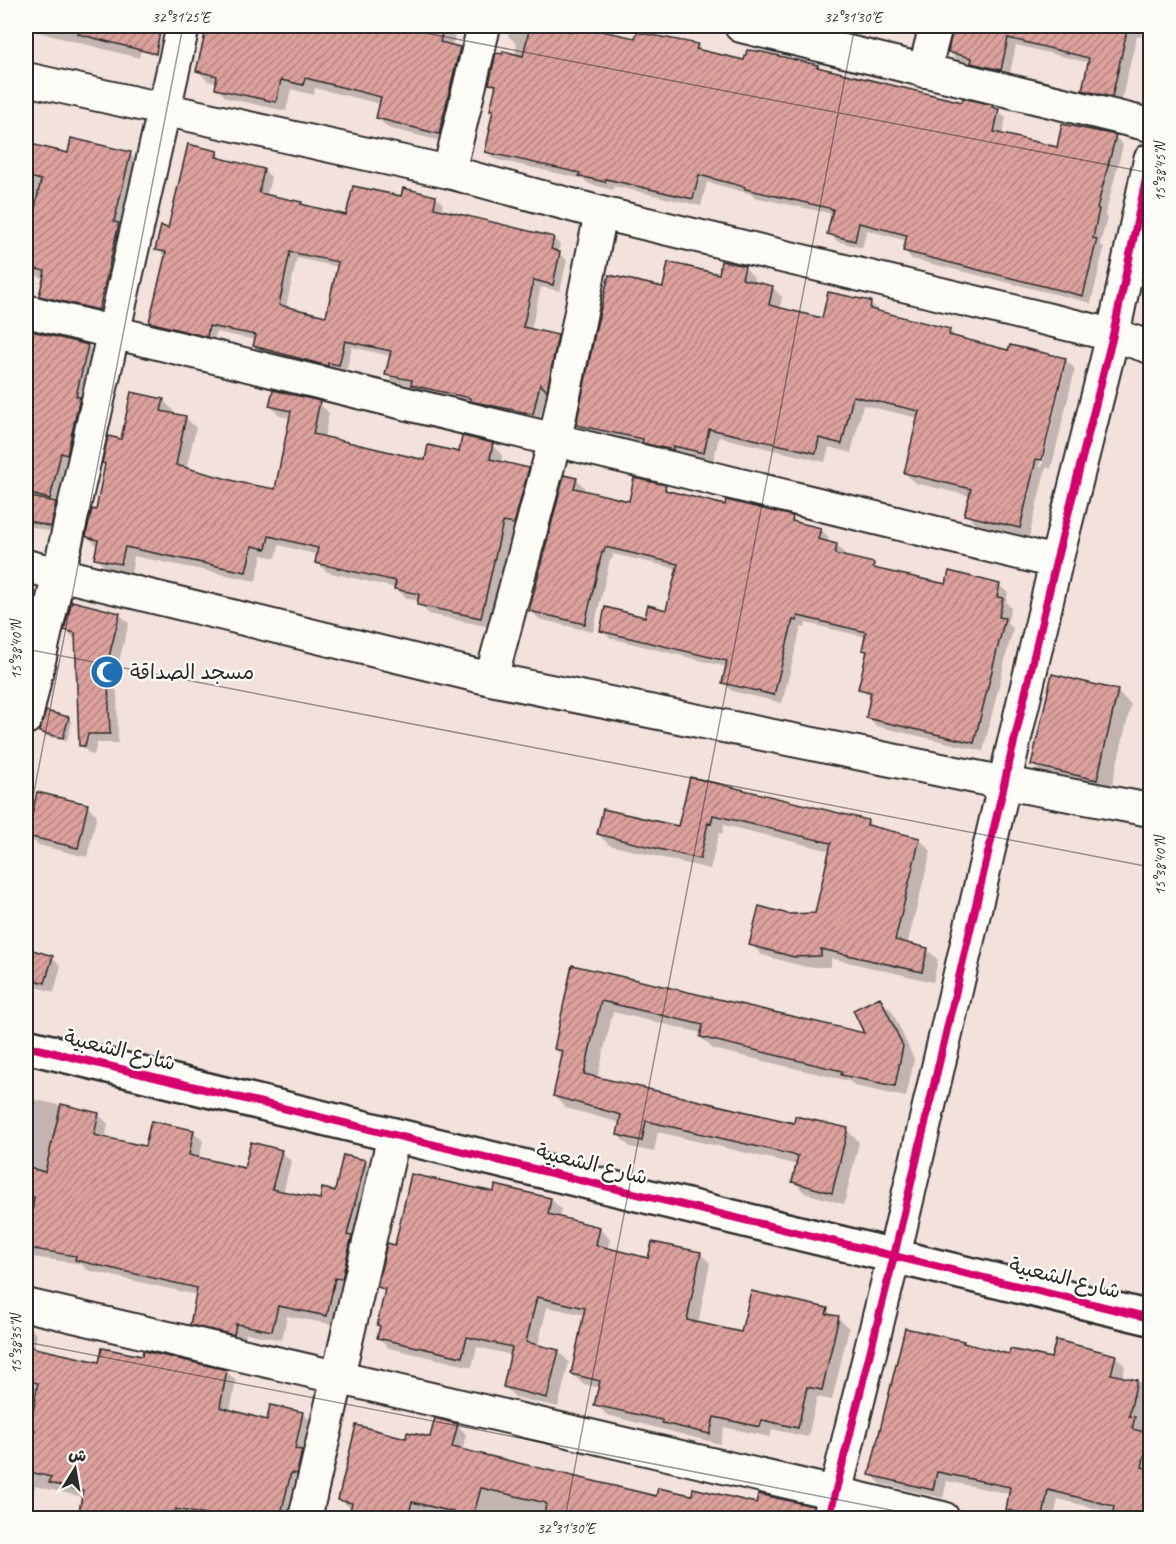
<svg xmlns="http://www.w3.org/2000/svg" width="1176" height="1544" font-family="Caveat,'Playpen Sans Arabic',sans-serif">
<defs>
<pattern id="building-hatch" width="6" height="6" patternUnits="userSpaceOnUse" patternTransform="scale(1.5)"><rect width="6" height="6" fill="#dca19d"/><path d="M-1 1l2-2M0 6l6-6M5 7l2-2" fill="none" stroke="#b38380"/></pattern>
</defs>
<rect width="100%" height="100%" fill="#f3e1dc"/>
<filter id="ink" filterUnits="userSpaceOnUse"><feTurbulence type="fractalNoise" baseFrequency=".0167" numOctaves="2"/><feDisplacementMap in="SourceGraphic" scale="12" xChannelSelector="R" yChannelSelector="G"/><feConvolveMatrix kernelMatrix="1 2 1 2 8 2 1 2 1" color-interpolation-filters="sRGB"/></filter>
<g filter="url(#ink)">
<path fill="#0003" fill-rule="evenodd" d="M26,26H148L139,58L26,29Z
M209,26H457L452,47L460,48L470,59L449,143L388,128L378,118L381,104L315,88L314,95L291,89L286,111L227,98L216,88L217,83L208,81L198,71Z
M510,26H581L580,28L636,40L697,45L704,53L746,62L819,70L963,104L992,107L1006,118L1002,135L1058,149L1115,137L1123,145L1105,216L1107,218L1100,244L1104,248L1091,303L912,259L905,251L907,241L867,230L862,248L837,241L829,233L833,214L754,197L751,194L707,182L701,206L614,186L613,190L589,184L583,179L494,159L486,151L494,111L492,109L515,56L517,44L508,36Z
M955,26H1144L1141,37L1137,36L1120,105L1092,98L1084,90L1090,63L1016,45L1009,78L981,71L974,64L957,60L949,52Z
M26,145L69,155L130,154L139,163L108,319L50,305L41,295L45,278L26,273Z
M217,153L224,160L264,170L271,177L267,196L303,206L347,217L402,198L436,197L443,204L441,211L553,238L560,245L558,253L567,260L560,291L541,287L531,330L557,336L564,343L554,396L547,389L540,420L479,407L475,404L420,392L414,386L393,382L386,374L391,356L352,347L346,371L335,369L334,372L262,353L255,345L256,340L216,332L214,343L158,329L150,322L166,257L157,249ZM297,258L339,267L327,318L286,307Z
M744,267L754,277L752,283L772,287L782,297L780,309L823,319L871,303L880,312L949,330L958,339L1009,352L1065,359L1075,369L1051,469L1046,467L1029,537L976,524L966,514L971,496L915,483L905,473L918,418L863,405L851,453L829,447L825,462L719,437L713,461L683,455L682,459L588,434L578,424L664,289L720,276ZM1063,364H1066L1042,467H1039Z
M26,342L88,346L96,354L58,506L64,512L59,534L26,525Z
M163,400L173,410L172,415L186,418L196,428L186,470L241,484L276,490L291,418L280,416L270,406L319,403L329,413L324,438L426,461L492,445L502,455L501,463L528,469L538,479L524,533L513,531L490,627L429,614L419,604V601L406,598L396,588L327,572L317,562L318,555L279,545L276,558L262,555L256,581L134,556L131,574L106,568L96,558L98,547L88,537L97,512L107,466L104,463L122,440Z
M576,479L584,487L583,492L630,502L665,487L672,494L726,507L792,518L798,524L820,529L829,537L827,543L837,545L845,554L844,558L873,564L880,571L947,586L999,585L1008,593L1006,602L1011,608L1007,623L1013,628L983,751L876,726L868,717L871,697L860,688L868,654L864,650L866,637L806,623L805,628L801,627L782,703L732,691L724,683L727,667L610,638L601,630L667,612L678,569L613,554L612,560L610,559L593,632L539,619L531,611Z
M119,614L129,623L112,687L117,691L118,743H97L94,755L90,754L80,745L75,639L66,630Z
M26,621L30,626L26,646Z
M1117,691L1131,705L1110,793L1046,778L1032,764Z
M68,718L72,722L67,741L45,736L41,732Z
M691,779L868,821L875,829L920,840L931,851L907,945L927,949L938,960L933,982L831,958V967H806L762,955L751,944L788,916L816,915L831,851L724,825L722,834L719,833L710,869L609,845L598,834L679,828Z
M87,806L97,815L87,857L38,845L28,836Z
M26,950L52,957L61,966L54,992L26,984Z
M573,967L867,1035L880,999L892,1011L914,1059L906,1097L855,1086L849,1081L713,1049L701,1037L702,1033L613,1012L597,1079L795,1125L847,1130L859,1142L844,1204L805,1193L793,1181L798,1165L658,1132L654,1152L630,1147L618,1135L621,1123L566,1108L554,1096L563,1057L555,1049Z
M26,1091L32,1099L98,1114L108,1124L105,1139L147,1148L194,1132L203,1141L199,1159L245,1170L281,1152L291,1161L283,1193L321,1201L336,1193L365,1161L375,1171L336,1325L287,1316L282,1340L246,1333L244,1344L201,1334L192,1324L197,1295L87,1270L81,1264L26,1256Z
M495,1194L551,1199L561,1209L559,1219L599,1228L610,1239L607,1250L650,1260L700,1253L710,1263L698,1324L742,1334L827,1310L834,1317L838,1318L849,1328L832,1400L817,1397L808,1437L772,1429L770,1437L724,1427L720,1444L607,1415L596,1404L600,1388L583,1384L572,1374L585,1315L547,1307L538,1346L558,1351L569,1362L558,1407L515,1397L505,1387L512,1355L477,1347L472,1367L389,1348L379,1338L381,1327L378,1325L385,1293L379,1287L396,1246Z
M26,1324L37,1335L34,1348L100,1364L143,1358L144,1352L227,1372L236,1381L230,1411L268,1422L302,1413L312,1422L292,1518H78L83,1497L35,1486L30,1506L26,1505Z
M963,1342L966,1346L1010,1355L1052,1360L1115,1356L1125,1366L1122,1378L1150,1384V1518H1113L1114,1513L1058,1499L1054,1518H1006L1010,1494L947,1481L943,1498L881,1484L871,1474Z
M457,1425L466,1434L462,1451L657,1498L693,1497L757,1505L800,1512L798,1518H455L422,1511L420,1518H349L352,1509L339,1499L407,1440L431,1439Z"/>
<path fill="url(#building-hatch)" stroke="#2b2b2b" stroke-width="1.5" fill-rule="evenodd" d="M79,26H161L156,54L78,34Z
M207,26H444L440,42L460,47L439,134L376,118L381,97L305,78L303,85L281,80L276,102L215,89L217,76L196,71Z
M530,26H545L573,32L575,26H578L635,38L637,32L698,44L696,49L744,60L747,50L758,51L818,65L817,67L962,102L963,98L993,105L992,107L999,109L994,132L1057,147L1062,124L1116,135L1097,208L1099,209L1093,238L1097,239L1083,296L903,251L907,235L859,223L855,241L827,234L833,209L745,189V187L699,175L693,199L606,179L605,182L579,176L580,173L485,152L490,129H489L493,110H490L496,85L489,84L496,53L502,54L503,51L523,56Z
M953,26H1128L1112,97L1082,90L1089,58L1008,38L1001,70L971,63L972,58L948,52Z
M71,138L131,152L114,222L119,223L99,310L39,296L45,271L26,267V225L31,226L41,180L26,176V143L68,153Z
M188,144L218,151L216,157L264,169L259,193L302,202L301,204L346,215L353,186L401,196L403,188L436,196L434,208L554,237L551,249L560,252L553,285L534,280L523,327L558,335L547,391L540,384L533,414L470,401V398L411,385L412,380L385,375L391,351L345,341L339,365L328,363V366L253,346L256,335L209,326L207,337L149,322L166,252L155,250L161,226L168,228ZM290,252L338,262L326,316L279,305Z
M721,261L745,266L742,279L773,286L769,305L822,318L828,292L871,301L870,309L950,329L949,335L1008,350L1010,345L1066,358L1042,460L1036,459L1020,528L964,515L971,489L904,473L919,411L853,396L842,444L819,438L816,453L709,429L704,453L673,446V450L642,443L643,439L576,425L596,328L609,275L663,287L668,262L719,274Z
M28,330L88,345L76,396L80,397L67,455L61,453L50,499L26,493V340Z
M273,390L320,401L313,434L425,460L428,445L459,452L462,436L493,443L490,459L529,468L514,524L503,522L481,618L417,605L419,594L394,589L396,581L315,563L318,548L269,536L266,549L252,546L246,572L125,547L121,564L94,559L98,540L87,537L86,535L92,509L96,510L105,464L102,463L108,436L121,439L131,392L164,399L161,411L186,416L176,465L242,483L275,489L291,411L269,406Z
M564,475L577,478L574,488L629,501L634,478L666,485L665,490L725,505L726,500L793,516L792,521L821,528L818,539L837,544L835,554L874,563L873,568L946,584L949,571L1000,584L997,597L1003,598L999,617L1005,618L974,743L866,718L871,692L858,689L867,651L862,650L866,632L798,616L797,621L793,620L774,695L722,683L727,661L600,631L605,607L645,617L648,605L666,610L678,564L605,547L604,552H602L585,624L529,611Z
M31,497L56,502L51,527L26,520Z
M72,601L120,613L103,680H108L110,734H88L85,746H79L75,633L64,630Z
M1052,674L1118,690L1097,780L1031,765Z
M46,711L69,717L63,738L39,732Z
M690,777L868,820L867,825L920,838L895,940L928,948L922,972L821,949V956L794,957L749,945L759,906L788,914L815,913L831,843L713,815L711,824L708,823L700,859L597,834L603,809L678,826Z
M37,792L88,804L78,848L27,836Z
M26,948L53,956L45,983L26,978Z
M572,965L864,1033L853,1010L880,997L903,1046L895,1086L841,1075L842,1071L700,1037L703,1025L601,1001L584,1074L794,1123L795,1116L848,1128L832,1193L792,1182L798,1156L646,1121L642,1141L617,1135L621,1115L553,1096L563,1051L554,1049Z
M61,1104L99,1113L94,1135L145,1146L151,1121L194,1130L189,1155L244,1168L251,1142L282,1150L272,1189L320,1199L322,1188L335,1191L343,1155L366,1160L347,1235L352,1236L342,1279L335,1278L327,1316L278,1306L272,1331L236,1324L234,1335L190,1325L197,1288L75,1260L76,1256L27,1248L34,1197L26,1195V1167L45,1172Z
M411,1174L494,1192L495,1185L551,1198L548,1214L600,1227L596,1245L648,1258L652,1242L701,1252L687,1320L741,1332L751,1291L828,1308L826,1314L839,1316L822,1390L807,1387L798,1428L762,1420L760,1427L714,1417L710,1434L662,1423V1420L594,1405L600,1381L571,1374L585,1308L537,1297L526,1342L559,1350L547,1398L503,1387L512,1347L467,1337L462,1357L377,1338L380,1326L377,1325L385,1289L377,1287L387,1243L395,1245Z
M905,1328L964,1341L963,1343L1009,1354L1010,1349L1051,1358L1056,1340L1116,1355L1111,1374L1137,1380L1129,1416L1135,1417L1132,1429L1149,1433L1142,1467L1150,1469V1518H1112L1114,1506L1048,1490L1043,1517L1006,1510L1010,1487L937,1472L933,1490L869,1475Z
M26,1346L99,1362L102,1348L142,1356L143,1351L227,1370L220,1407L267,1420L270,1405L303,1412L295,1449L302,1450L297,1474L291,1473L280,1518H223L176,1509L174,1518H110L79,1511L83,1491L49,1483L51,1477L26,1471L35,1429L29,1428L36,1399L35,1398L38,1383L26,1380Z
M435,1418L458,1424L452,1447L656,1496L658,1488L692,1495L693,1488L756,1503L758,1494L813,1506L812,1518H544L546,1503L481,1488L473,1517L412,1502L408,1518H348L352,1503L338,1500L356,1425L406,1438L407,1432L430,1437Z"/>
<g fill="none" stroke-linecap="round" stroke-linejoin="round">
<defs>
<path id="minor" d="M741,26L1150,125
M924,71L936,26
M26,79L449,172L601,213L1113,335L1150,347
M449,172L484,26
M26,311L1056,562
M26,566L491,679L1005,783L1150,810
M491,679L555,440L601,213
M26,718L183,26
M26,1305L943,1518
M305,1518L394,1135
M829,1518L894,1256L1056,562L1113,335L1150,160"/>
<path id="tertiary" d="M26,1046L1150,1318"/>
</defs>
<use href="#minor" stroke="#2b2b2b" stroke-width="36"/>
<use href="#tertiary" stroke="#2b2b2b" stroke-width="38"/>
<use href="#minor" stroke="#fdfcf7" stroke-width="32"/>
<use href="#tertiary" stroke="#fdfcf7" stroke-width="33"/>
<defs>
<path id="cycleway" d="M26,1046L1150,1318
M829,1518L894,1256L1056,562L1113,335L1150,160"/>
</defs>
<use href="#cycleway" stroke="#fdfcf7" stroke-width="11"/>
<use href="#cycleway" stroke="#d6006c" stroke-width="8"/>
</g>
</g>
<path fill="none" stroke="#2b2b2b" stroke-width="1.5" stroke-opacity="0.45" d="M389,26L1150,173M26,649L1150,867M26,833L183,26M26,1342L932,1518M565,1518L855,26"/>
<defs>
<symbol id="mosque-disc" viewBox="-11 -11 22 22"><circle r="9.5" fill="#1f6fb2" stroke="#fdfcf7"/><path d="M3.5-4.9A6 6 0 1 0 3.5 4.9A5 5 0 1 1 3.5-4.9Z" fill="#fff"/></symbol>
</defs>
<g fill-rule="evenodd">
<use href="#mosque-disc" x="88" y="653" width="38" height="38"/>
</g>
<g text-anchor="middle" stroke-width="4.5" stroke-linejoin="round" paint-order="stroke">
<g font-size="21" fill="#2b2b2b" stroke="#fdfcf7" text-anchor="start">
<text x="130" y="679">مسجد الصداقة</text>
</g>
<g font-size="21" fill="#2b2b2b" stroke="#fdfcf7">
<text transform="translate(120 1050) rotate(14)" y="7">شارع الشعبية</text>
<text transform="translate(592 1164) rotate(14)" y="7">شارع الشعبية</text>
<text transform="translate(1065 1278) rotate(14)" y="7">شارع الشعبية</text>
</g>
</g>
<rect width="1176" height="1544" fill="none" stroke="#fdfcf7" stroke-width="66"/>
<g transform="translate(75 1469) rotate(11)" stroke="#fdfcf7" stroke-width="4.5" paint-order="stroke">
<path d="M0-4.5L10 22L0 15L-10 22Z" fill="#2b2b2b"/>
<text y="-9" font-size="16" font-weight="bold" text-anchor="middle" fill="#2b2b2b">ش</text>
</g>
<rect x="33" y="33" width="1110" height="1478" fill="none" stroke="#2b2b2b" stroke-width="2"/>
<g font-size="15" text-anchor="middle" fill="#2b2b2b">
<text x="181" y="22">32°31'25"E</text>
<text x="853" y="22">32°31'30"E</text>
<text transform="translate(1160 172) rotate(-90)" y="5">15°38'45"N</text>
<text transform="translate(16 650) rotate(-90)" y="5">15°38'40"N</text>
<text transform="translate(1160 866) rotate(-90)" y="5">15°38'40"N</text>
<text transform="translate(16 1344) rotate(-90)" y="5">15°38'35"N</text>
<text x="566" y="1533">32°31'30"E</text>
</g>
</svg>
